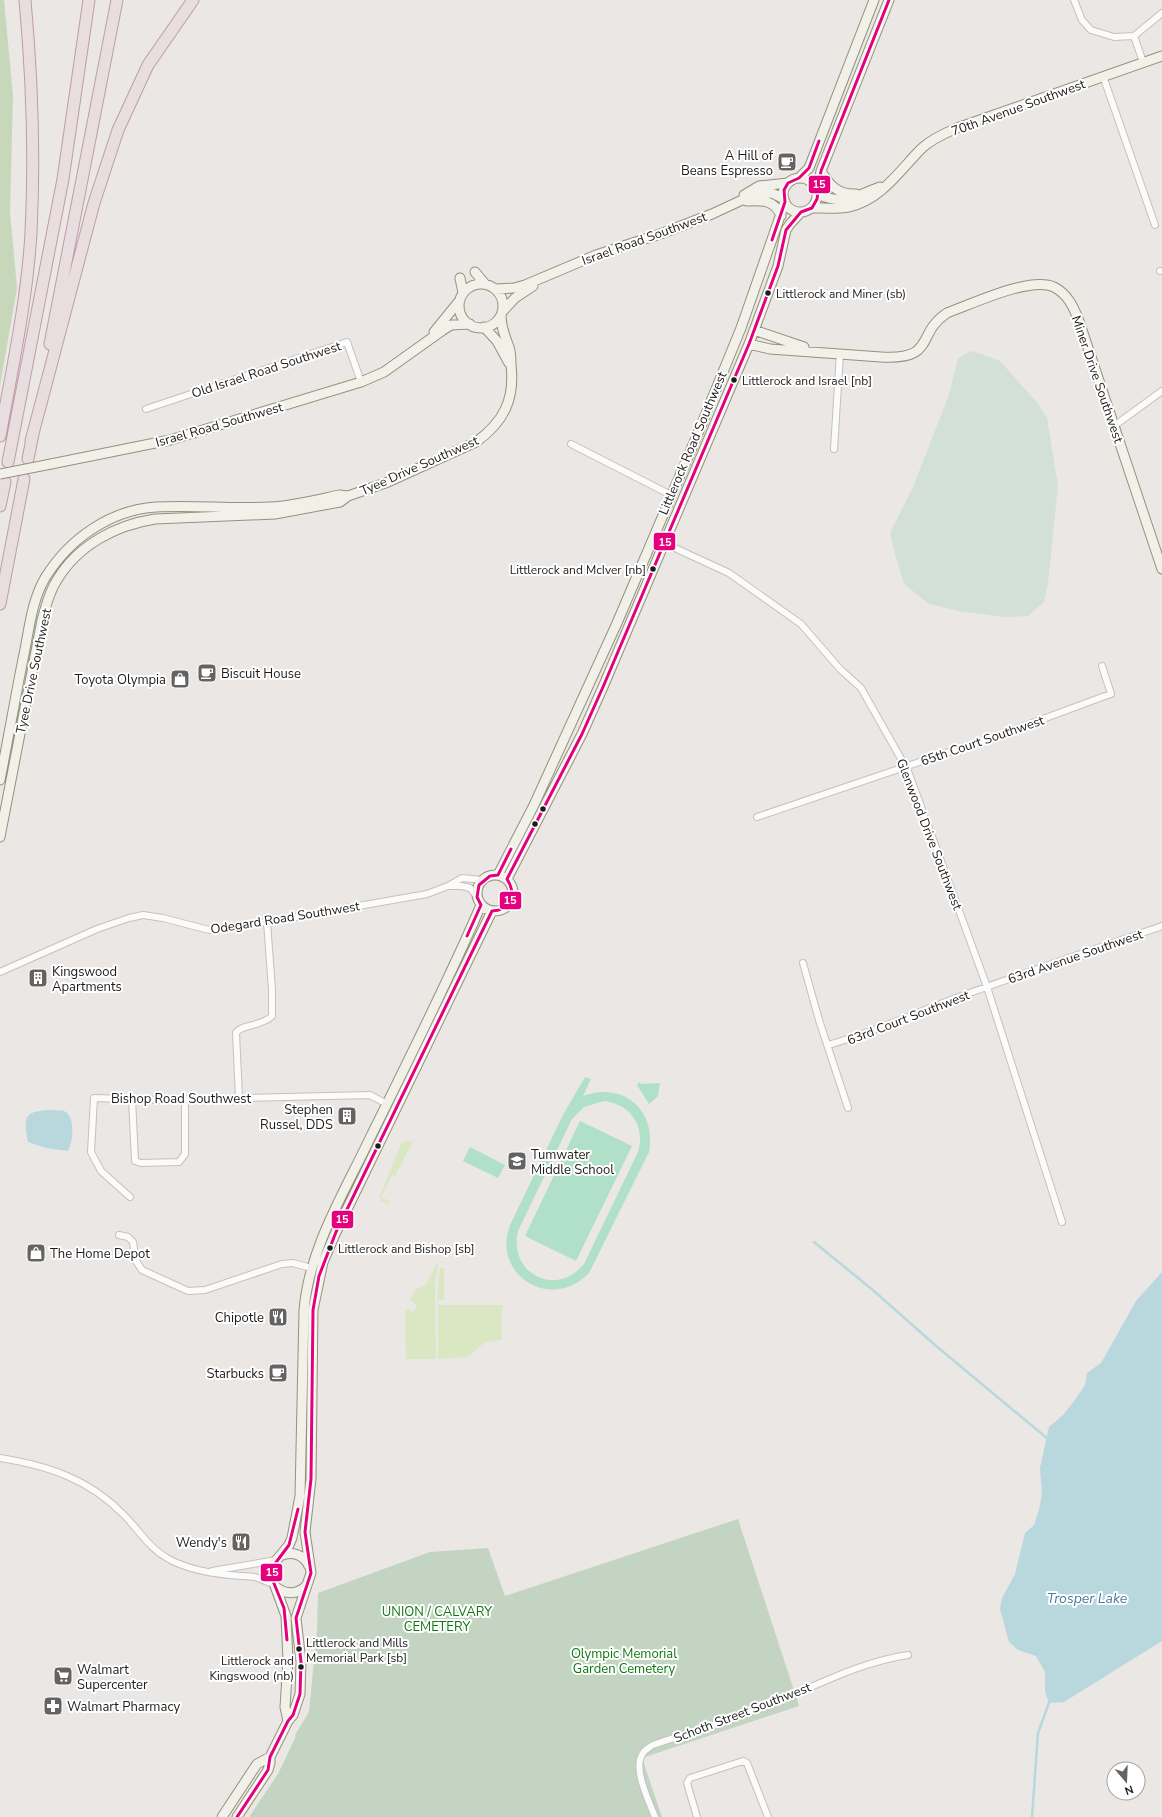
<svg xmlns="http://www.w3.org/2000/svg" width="1162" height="1817" font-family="'Nunito Sans',sans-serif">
<rect width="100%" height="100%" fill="#eae7e4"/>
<path fill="#d9e7c3" d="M406,1141H413L395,1176L392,1175L381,1197L389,1201L388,1204L381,1201L380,1196L402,1142L405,1143Z
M437,1263H438L435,1285L436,1359H406L405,1311L406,1309L414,1312L417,1305L410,1300L416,1289L426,1285Z
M440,1268H444V1300H437Z
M438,1305H503L501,1323L502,1340L485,1342L467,1357L438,1359Z"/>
<path fill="#c7d8ba" d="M0,0H4L13,96L10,212L17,288L0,386Z"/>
<path fill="#d2e0d7" d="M973,351L1000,361L1039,405L1047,418L1058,486L1048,583L1044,602L1028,616L1006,617L958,611L929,604L904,584L895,554L890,533L913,487L949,395L958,359L965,354Z"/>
<path fill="#c3d4c2" d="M738,1519L799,1706L642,1758L662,1817H249L278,1774L296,1736L295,1735L309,1712L317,1631L318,1593L430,1552L488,1548L505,1596Z"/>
<path fill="#b0e0c8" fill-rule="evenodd" d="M585,1077L591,1079L583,1096C623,1081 657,1110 649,1152L589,1273C551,1313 489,1274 511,1223L563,1115ZM604,1101C630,1104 646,1126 638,1152L584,1264C557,1298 508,1274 518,1231L572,1119L584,1107Z
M639,1082L641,1084L660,1083L658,1096L649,1104L637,1085Z
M580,1121L632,1146L576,1261L525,1236Z
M470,1147L505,1165L498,1178L463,1161Z"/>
<path fill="#b8d8dd" d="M54,1110C57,1111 62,1110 64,1111C76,1116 73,1143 68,1151L46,1148L28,1142C22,1113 27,1111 54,1110Z
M1162,1272V1641L1064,1702L1049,1703L1045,1691V1672L1036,1656L1018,1650L1009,1642L1000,1609L1002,1598L1015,1574L1025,1533L1034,1525L1039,1510L1042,1494L1040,1468L1049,1427L1063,1415L1075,1400L1085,1385L1087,1373L1101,1363L1136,1301Z"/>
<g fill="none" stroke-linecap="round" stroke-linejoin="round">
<path stroke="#b8d8dd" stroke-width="2.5" d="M814,1242L874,1291L935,1345L1048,1439
M1032,1817L1038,1733L1050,1700"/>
<defs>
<path id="street" d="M1074,0L1082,20L1091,30L1114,37L1134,36L1162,13
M1134,36L1143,62
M1103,76L1155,225
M1160,271H1162
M146,409L347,342L361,382
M1114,426L1162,391
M571,444L671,495
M834,449L840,353
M664,543L729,573L801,624L840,669L861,688L908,771L987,987L1062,1222
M757,817L1008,732L1105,696L1111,694L1102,666
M449,886H462L470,888L477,897
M803,963L819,1020L848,1108
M0,972L97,929L129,918L143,915L163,918L209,930L267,922L427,894L448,886L462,878L483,880
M828,1045C872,1033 913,1014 956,998C1024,973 1093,950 1162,926
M239,1098L236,1033C241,1024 261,1027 272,1016V990L267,922
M132,1099L135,1161L141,1163L179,1162L185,1154V1099
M130,1197L101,1171L91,1152L94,1098L164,1100L370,1095L387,1104
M119,1235L128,1237L133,1242L136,1261L142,1270L188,1291L205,1290L282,1264L293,1263L311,1268
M0,1458C49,1466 89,1479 124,1515C138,1529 149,1548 167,1558C186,1569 208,1573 230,1575C238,1576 247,1576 255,1577C261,1579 268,1582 275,1585
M212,1571L276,1560
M655,1817C649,1801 632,1768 643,1753C645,1750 650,1747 653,1745C693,1731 735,1719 774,1703C818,1685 860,1662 908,1655
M697,1817L687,1783L690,1778L743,1761L747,1763L768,1817"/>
<path id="secondary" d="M821,171C829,185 838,195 856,194
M799,178L809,168L874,0
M783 195a17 17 0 1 1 34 0a17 17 0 1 1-34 0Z
M817,192L821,171L889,0
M817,194C844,206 855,196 880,187
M744,195L759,186L788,183
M747,201C762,200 775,200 781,216
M812,208C824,208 837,209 849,207C882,199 899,171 922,148C932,139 945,133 957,128L1162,56
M475,272L485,284
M460,278L463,293
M459 306a22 22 0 1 1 44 0a22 22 0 1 1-44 0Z
M495,289L514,288L525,285L596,255L663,233L712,214L753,195L772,193L784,199
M502,312L515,298L533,286
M484,327L497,341L509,363
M754,330L804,347
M434,332L460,300
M749,344L770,349L881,357C937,360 915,334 947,313C972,304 1030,276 1054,287C1068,294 1074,308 1079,321L1162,569
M51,464L170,440L361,382L384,372L443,330L451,325L470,324
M0,780C8,740 15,699 23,659C29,632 31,602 45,578C69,539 110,510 156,507C194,505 232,509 270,507C293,506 316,500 339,495L348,496
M0,837L42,620C46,606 49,592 57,580C78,545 116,525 155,519L275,514L340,502L348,496L388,482L476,442C504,422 515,399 511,365C511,360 511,353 509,347C505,336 501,328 501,315
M477 893a18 18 0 1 1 36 0a18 18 0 1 1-36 0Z
M498,875L534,805L617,623L696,438L741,328L785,202
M507,879L582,734L603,687L749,344L778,266L786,230L790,224L801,212
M280,1556C292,1550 304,1555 309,1566
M276,1587C286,1595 298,1595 307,1585
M288,1721L285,1707L288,1660L286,1616L271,1575L274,1563L289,1545L292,1538L300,1496L304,1310C309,1249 344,1193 370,1138C408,1061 447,984 481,905
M222,1817L257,1764L270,1757
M237,1817L268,1770L270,1763V1757L288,1721L293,1715L300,1694L301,1662L296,1618L311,1573L305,1532L311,1479L313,1310L323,1262L336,1232L492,911"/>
<path id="highway" d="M50,344L117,0
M0,436C12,369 27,301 31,233C35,155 32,77 25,0
M31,441L94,203L118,130L148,65L193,0
M28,459L33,434
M8,462L63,179L89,0
M0,506L5,482
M0,604L24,479"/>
</defs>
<use href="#street" stroke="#c3c2c0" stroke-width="8"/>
<use href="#secondary" stroke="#93927d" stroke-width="11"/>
<use href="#highway" stroke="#be9ca9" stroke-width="13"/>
<use href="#street" stroke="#fcfbfb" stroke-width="6"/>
<use href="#secondary" stroke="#f2f1e9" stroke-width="9"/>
<use href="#highway" stroke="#e8dee0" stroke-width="11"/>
<defs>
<path id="secondary-bridge" d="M0,474L51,464"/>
</defs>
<use href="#secondary-bridge" stroke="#93927d" stroke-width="11" stroke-linecap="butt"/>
<use href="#secondary-bridge" stroke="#f2f1e9" stroke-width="9"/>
<defs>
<path id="bus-1" d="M772,240L785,202L784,190L788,183L799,178L809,168L819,141
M467,936L481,905L477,897L479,885L490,876L498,875L511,849
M287,1640L284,1608L273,1581L271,1569L289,1545L298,1509
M237,1817L268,1770L270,1757L288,1721L293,1715L300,1694L301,1662L296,1618L311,1573L305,1532L311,1479L313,1310L319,1276L336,1232L492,911C511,910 517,895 507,879L582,734L603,687L749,344L778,266L786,230L801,212L812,208L817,199L821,171L889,0"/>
</defs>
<use href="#bus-1" stroke="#fff" stroke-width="6"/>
<use href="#bus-1" stroke="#e5007d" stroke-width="3"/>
</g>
<defs>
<symbol id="cafe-square" viewBox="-11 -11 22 22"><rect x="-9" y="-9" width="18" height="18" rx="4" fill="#646362" stroke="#fff"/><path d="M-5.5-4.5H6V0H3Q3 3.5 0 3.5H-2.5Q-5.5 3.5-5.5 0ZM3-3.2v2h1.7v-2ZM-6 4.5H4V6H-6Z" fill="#fff"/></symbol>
<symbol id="shop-square" viewBox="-11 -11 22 22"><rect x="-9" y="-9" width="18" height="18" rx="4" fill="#646362" stroke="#fff"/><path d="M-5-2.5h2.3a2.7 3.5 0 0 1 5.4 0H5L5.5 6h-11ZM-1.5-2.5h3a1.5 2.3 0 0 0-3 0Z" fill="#fff"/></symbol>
<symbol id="building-square" viewBox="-11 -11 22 22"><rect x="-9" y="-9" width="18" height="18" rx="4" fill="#646362" stroke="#fff"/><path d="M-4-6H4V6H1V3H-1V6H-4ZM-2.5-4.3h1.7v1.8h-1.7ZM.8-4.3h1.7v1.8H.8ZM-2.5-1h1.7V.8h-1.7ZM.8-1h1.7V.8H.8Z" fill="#fff"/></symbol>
<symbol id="school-square" viewBox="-11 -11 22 22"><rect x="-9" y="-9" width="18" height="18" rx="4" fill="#646362" stroke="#fff"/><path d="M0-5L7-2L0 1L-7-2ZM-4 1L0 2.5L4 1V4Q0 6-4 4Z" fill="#fff"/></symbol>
<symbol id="restaurant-square" viewBox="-11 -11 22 22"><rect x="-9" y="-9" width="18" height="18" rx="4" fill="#646362" stroke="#fff"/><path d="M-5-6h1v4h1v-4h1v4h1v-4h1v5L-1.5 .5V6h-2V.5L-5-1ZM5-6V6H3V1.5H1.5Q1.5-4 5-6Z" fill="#fff"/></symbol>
<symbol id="supermarket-square" viewBox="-11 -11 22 22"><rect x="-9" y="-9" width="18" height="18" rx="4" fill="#646362" stroke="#fff"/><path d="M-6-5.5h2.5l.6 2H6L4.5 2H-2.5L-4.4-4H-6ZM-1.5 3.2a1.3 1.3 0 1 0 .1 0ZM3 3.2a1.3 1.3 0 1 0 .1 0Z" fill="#fff"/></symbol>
<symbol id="pharmacy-square" viewBox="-11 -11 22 22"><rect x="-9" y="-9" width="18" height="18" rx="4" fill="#646362" stroke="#fff"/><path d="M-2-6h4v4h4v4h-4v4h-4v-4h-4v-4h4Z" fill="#fff"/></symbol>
</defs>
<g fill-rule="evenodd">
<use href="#cafe-square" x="776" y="151" width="22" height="22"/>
<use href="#cafe-square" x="196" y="662" width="22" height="22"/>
<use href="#shop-square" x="169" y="668" width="22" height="22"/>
<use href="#building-square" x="27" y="967" width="22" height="22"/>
<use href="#building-square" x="336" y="1105" width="22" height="22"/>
<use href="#school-square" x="506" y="1150" width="22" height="22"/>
<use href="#shop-square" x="25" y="1242" width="22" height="22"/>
<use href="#restaurant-square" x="267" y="1306" width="22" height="22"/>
<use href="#cafe-square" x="267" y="1362" width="22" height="22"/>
<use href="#restaurant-square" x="230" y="1531" width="22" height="22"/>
<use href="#supermarket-square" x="52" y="1665" width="22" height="22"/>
<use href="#pharmacy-square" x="42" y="1695" width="22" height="22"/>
</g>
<g fill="#1c1c1c" stroke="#fff" stroke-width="1.5">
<circle cx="768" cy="293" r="3.5"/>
<circle cx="734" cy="380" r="3.5"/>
<circle cx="653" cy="569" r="3.5"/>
<circle cx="543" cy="809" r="3.5"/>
<circle cx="535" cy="824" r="3.5"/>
<circle cx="378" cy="1146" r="3.5"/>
<circle cx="330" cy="1248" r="3.5"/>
<circle cx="299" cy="1649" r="3.5"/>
<circle cx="301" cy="1667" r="3.5"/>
</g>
<g text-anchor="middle" stroke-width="4" stroke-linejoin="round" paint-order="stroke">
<g font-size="12" fill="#1c1c1c" stroke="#fff" text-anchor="start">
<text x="776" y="298">Littlerock and Miner (sb)</text>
<text x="742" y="385">Littlerock and Israel [nb]</text>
<text x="646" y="574" text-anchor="end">Littlerock and McIver [nb]</text>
<text x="338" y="1253">Littlerock and Bishop [sb]</text>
<text x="306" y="1647">Littlerock and Mills<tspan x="306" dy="15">Memorial Park [sb]</tspan></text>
<text x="294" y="1665" text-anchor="end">Littlerock and<tspan x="294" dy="15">Kingswood (nb)</tspan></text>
</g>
<g font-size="13" fill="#1c1c1c" stroke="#fff">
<text transform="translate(1018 107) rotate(-20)" y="5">70th Avenue Southwest</text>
<text transform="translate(644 238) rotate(-20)" y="5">Israel Road Southwest</text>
<text transform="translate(266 369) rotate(-18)" y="5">Old Israel Road Southwest</text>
<text transform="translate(1098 379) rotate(71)" y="5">Miner Drive Southwest</text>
<text transform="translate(219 424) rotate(-16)" y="5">Israel Road Southwest</text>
<text transform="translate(692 443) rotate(-67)" y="5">Littlerock Road Southwest</text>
<text transform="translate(419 465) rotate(-24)" y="5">Tyee Drive Southwest</text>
<text transform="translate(33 671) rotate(-78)" y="5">Tyee Drive Southwest</text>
<text transform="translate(982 740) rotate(-19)" y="5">65th Court Southwest</text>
<text transform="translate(930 834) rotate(69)" y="5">Glenwood Drive Southwest</text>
<text transform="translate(285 917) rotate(-9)" y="5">Odegard Road Southwest</text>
<text transform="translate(1075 956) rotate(-19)" y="5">63rd Avenue Southwest</text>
<text transform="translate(908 1017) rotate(-21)" y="5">63rd Court Southwest</text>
<text x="181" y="1103">Bishop Road Southwest</text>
<text transform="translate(742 1712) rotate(-21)" y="5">Schoth Street Southwest</text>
</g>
<g font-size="13" fill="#1c1c1c" stroke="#fff" text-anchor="end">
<text x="773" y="160">A Hill of<tspan x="773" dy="15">Beans Espresso</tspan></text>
<text x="221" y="678" text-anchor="start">Biscuit House</text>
<text x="166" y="684">Toyota Olympia</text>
<text x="52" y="976" text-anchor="start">Kingswood<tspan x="52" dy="15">Apartments</tspan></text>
<text x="333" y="1114">Stephen<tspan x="333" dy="15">Russel, DDS</tspan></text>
<text x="531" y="1159" text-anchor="start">Tumwater<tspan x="531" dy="15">Middle School</tspan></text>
<text x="50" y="1258" text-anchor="start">The Home Depot</text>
<text x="264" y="1322">Chipotle</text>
<text x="264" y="1378">Starbucks</text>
<text x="227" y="1547">Wendy's</text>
<text x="77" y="1674" text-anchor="start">Walmart<tspan x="77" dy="15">Supercenter</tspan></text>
<text x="67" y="1711" text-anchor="start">Walmart Pharmacy</text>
</g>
<g font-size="13" fill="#0e760e" stroke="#fff">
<text x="437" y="1616">UNION / CALVARY<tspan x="437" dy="15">CEMETERY</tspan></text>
<text x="624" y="1658">Olympic Memorial<tspan x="624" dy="15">Garden Cemetery</tspan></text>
</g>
<g font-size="14" font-style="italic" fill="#487ba0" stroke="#fff">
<text x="1087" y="1603">Trosper Lake</text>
</g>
</g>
<g stroke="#fff" stroke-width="1.5">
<rect x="808" y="175" width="23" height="19" rx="4" fill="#e5007d"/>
<rect x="653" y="532" width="23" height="19" rx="4" fill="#e5007d"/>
<rect x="499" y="891" width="23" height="19" rx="4" fill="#e5007d"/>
<rect x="331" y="1210" width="23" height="19" rx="4" fill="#e5007d"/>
<rect x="260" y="1563" width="23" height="19" rx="4" fill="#e5007d"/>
</g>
<g font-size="11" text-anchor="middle" font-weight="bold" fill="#fff">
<text x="819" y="188">15</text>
<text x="665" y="546">15</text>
<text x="510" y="904">15</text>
<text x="342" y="1223">15</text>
<text x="272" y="1576">15</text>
</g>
<g transform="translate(1126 1781) rotate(161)"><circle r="19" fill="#ffffff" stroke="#a4a4a4"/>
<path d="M0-3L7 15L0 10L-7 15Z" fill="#646362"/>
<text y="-6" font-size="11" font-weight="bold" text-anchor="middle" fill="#1c1c1c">N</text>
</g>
</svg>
